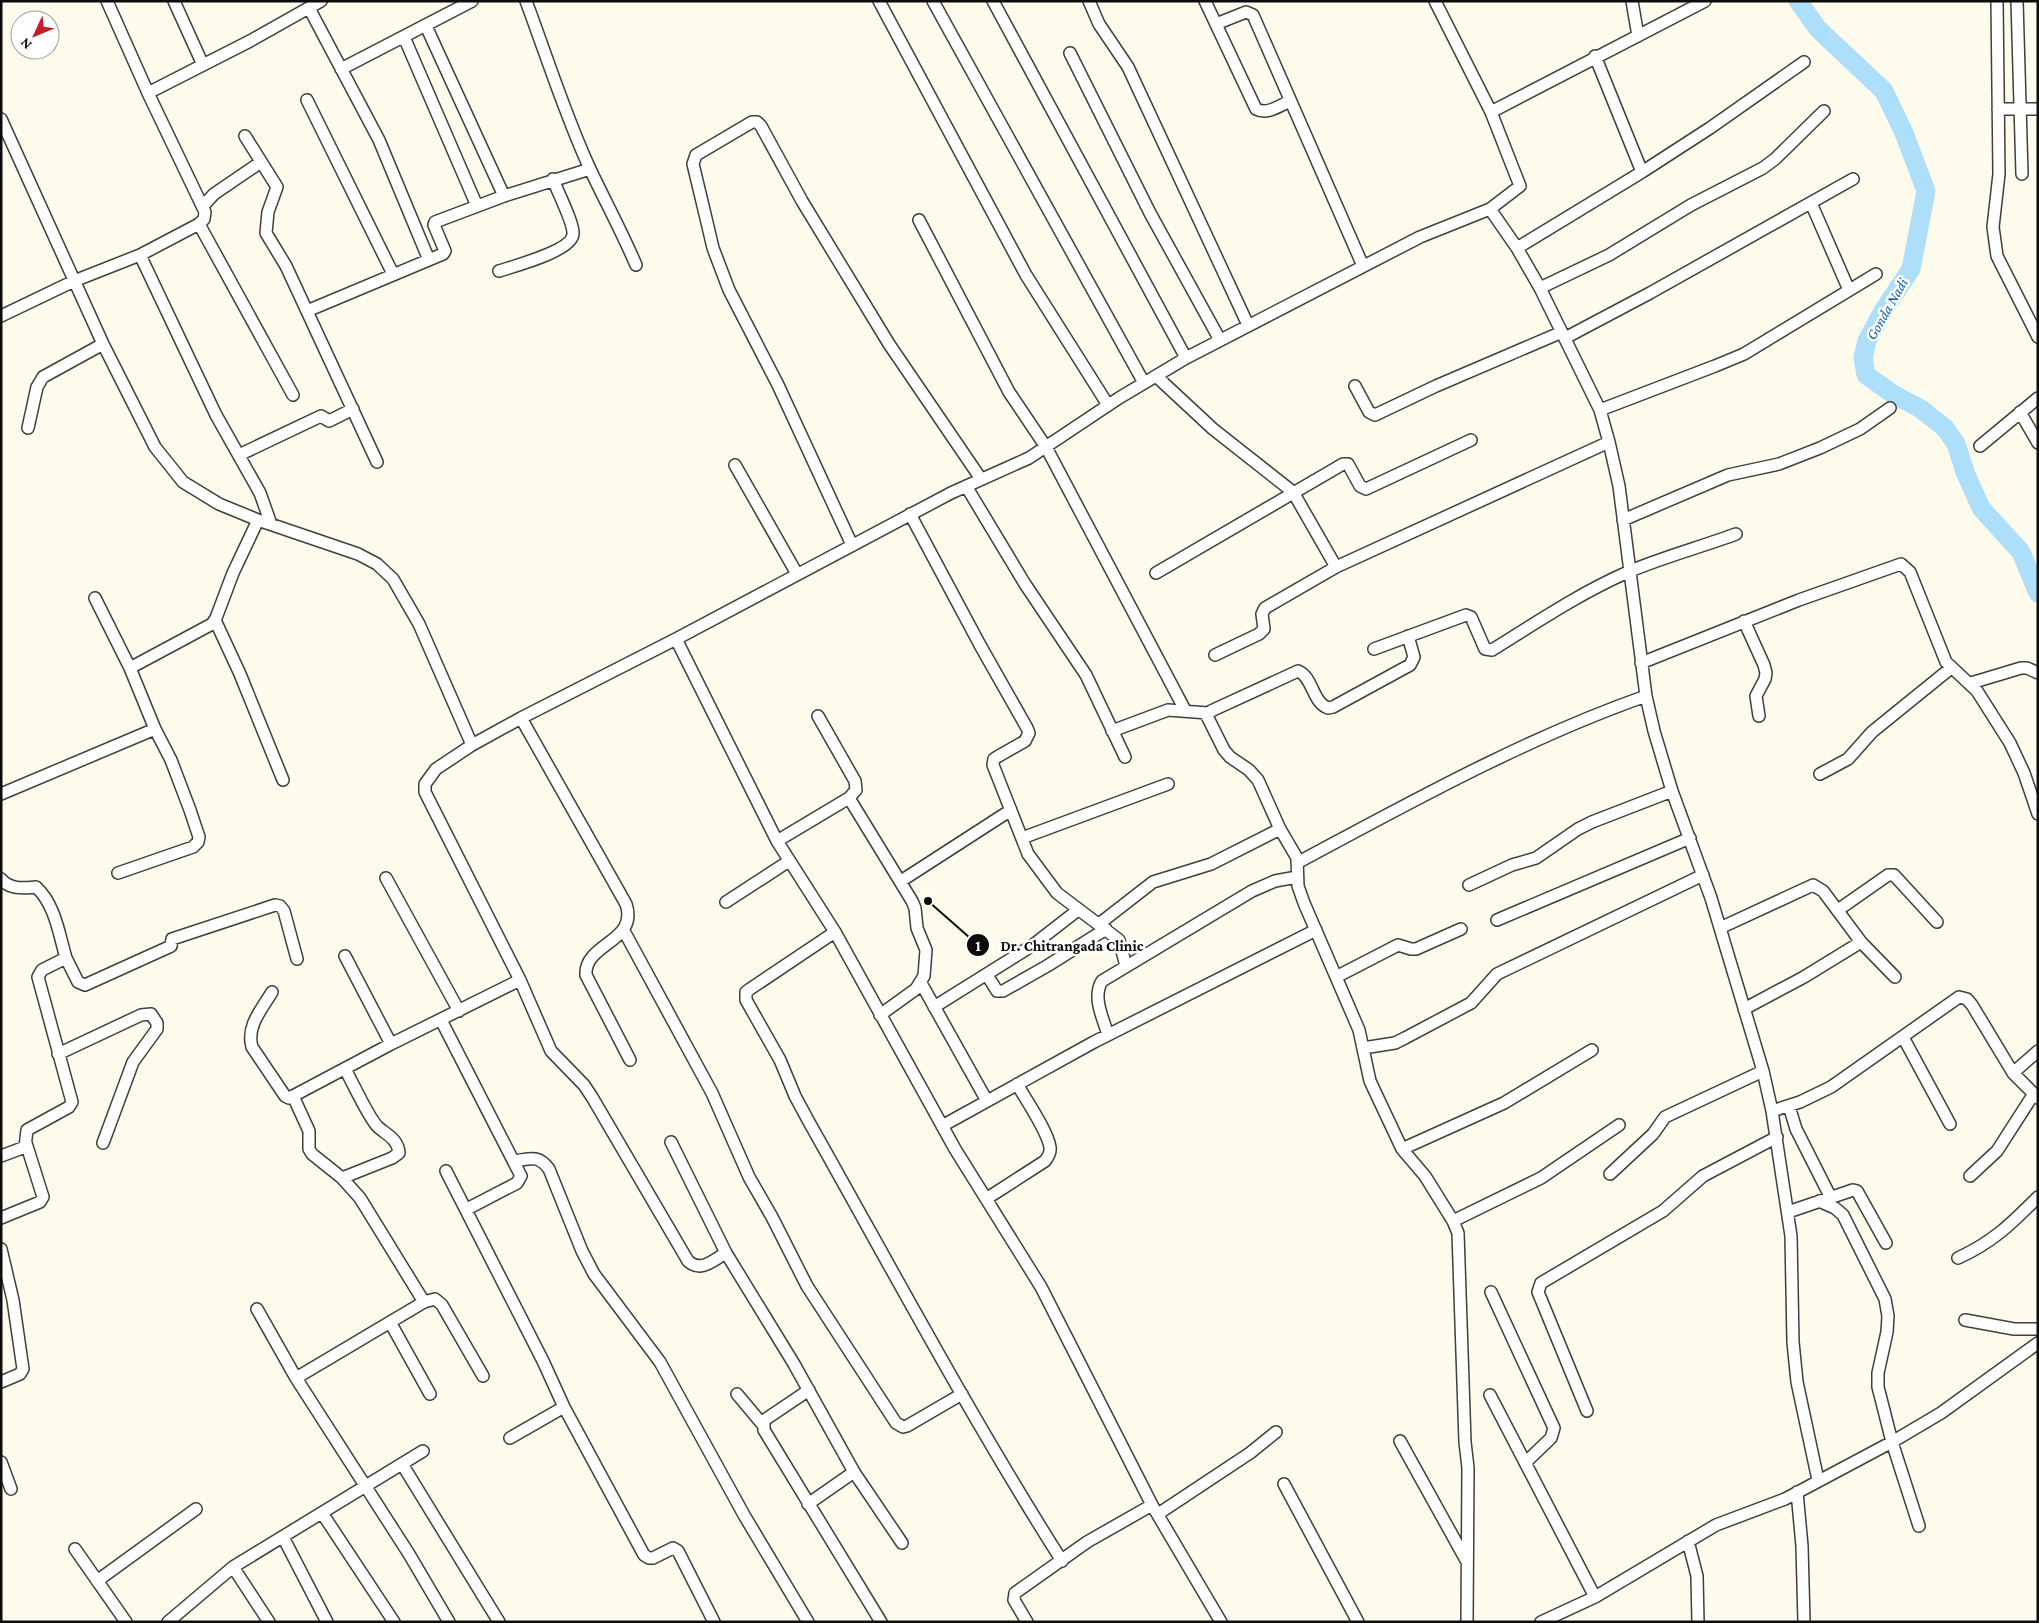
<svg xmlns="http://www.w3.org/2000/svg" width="2039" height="1623" font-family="'Crimson Pro',serif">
<rect width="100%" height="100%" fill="#fffbec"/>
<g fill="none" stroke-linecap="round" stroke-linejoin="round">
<path stroke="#addefa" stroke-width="19" d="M1798,1L1818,29L1884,91L1904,133L1926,191L1911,269L1883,311L1867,341L1863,357L1866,375L1893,394L1921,409L1945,428L1956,444L1965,472L1981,508L2021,552L2038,593"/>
<defs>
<path id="minor" d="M107,1L148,93L205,212L204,219L199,224L140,255L216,415L260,493L271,524
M174,1L203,65
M526,1C547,57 565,115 590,169C605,201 622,232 636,265
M879,1L1026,275L1108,405
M933,1L1144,383
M993,1L1186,358
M1089,1L1099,24L1128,67L1248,325
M1205,1L1256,109C1267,115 1279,106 1290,101
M1632,1L1638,36
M1997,1L1999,174L1993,227L1997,256L2038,337
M2017,1L2022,174
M309,8L379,140L429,260
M1216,24L1246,12L1253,15L1363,266
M426,26L504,196
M404,37L477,206
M1070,53L1150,213L1220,340
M1595,56L1642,172
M341,69L472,1
M148,93L250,41L321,1
M307,100L393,274
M1998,109H2038
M1491,112L1705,1
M1,119L103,344L155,447L183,482L219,504L258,520L358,554L377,564L393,579L419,624L472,745
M245,136L277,187L268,212L266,233L286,266L377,462
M1811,203L1849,290
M203,206L214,194L261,162
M1490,209L1517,248L1540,288L1600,410L1609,442L1619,486L1646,696L1654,731L1672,791L1711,898L1763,1071L1772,1111L1791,1236L1793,1342L1797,1382L1818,1480
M919,220L1009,392L1046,447L1185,710
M199,224L293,395
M1517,248L1642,172L1710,128L1804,62
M499,271C514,266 572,251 573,234C574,223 557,191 553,179
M1540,288L1609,255L1691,205L1763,168L1775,159L1824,111
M307,311L443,254L445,251L434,225L435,222L504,196L590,169
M1,316L74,281L140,255
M1565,338L1650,293L1853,179
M1156,376L1213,429L1293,492L1336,567
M1355,386L1369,412L1375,415L1436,386L1562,332
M1600,410L1715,366L1744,354L1876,274
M2020,412L2038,443
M28,428L37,387L43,377L103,344
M1980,446L2038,398
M239,455L321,416L329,421L353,409
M735,465L797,574
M966,486L1025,584L1086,675L1125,757
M910,514L980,645L1027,728L1029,733L1025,741L997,757L994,759L993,765L1028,854L1057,893L1119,940L1126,966
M1623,520L1728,475L1779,464L1820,448L1860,429L1890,408
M852,545L778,385L729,290L713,248L705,214L693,164L696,155L752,122H757L761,126L802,201L889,344L981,479
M1156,573L1343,464H1348L1360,486L1366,489L1471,440
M95,598L130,668L155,729L171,760L190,810L199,837L198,842L193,847L118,873
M215,620L240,674L283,780
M1744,621L1764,665L1766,673L1765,679L1756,696L1759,716
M1408,636L1414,657L1410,665L1333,707L1328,708C1312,702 1313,677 1298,671L1211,711L1207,716L1224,750L1230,757L1249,770L1258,780L1280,829L1297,858L1298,886L1304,903L1359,1030L1370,1081L1402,1149L1425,1176L1453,1221L1458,1233L1465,1442L1468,1468L1467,1622
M676,639L777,841L835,932L955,1149L1041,1287L1152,1505L1221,1622
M1374,649L1466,615L1471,617L1485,649L1492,650C1537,622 1580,593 1628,572C1663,557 1701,547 1736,534
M1215,655L1259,634L1264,629L1262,614L1265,608L1336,567L1609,442
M1641,663L1799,600L1901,564L1910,572L1946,662L1977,691L2010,743L2024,773L2038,814
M130,668L212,624L216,618L233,573L258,520
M1971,683L2021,668H2027L2038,673
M521,718L626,904C639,942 584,943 586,975L630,1060
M1112,731L1168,710L1208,713
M1820,774L1848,759L1872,732L1951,668
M1,794L155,729
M849,798L912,901L915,908L917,928L926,950L924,976L916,989L880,1015
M1022,838L1168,784
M777,841L849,798L856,790L855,781L818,716
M1297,863C1409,803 1526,738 1646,696
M386,878L459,1011
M1,879C10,890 24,888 36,887C55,904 59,934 66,958L42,970L38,977L72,1102L69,1107L27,1130L25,1147L1,1156
M901,881L1011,810
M1469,885L1512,865L1536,858L1578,829L1592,822L1672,791
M726,902L789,861
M1838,910L1888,875H1894L1937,922
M1497,920L1690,838
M1099,924L1153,882L1211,864L1280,829
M1720,928L1813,885L1823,891L1861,942L1895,977
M624,931L712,1093L749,1177L772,1217L807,1286L896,1423L903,1427L907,1426L962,1394
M835,932L750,989L746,992V1000L780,1060L795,1096L809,1122C892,1269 971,1418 1062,1561
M345,956L391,1044
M66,958L78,982L85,985L169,947L171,946L172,939L275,905L280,906L284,911L297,959
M987,975L997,991H1003L1047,966L1106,929
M1336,977L1398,945L1411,949H1416L1461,929
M921,983L987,1101
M272,992C262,1009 246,1026 252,1047L285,1096L289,1098L293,1096L309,1131V1149L312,1154L342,1178L360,1198L424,1302
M934,1007L1033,945L1078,910
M1744,1009L1804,977L1861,942
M441,1020L521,1176L517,1183L467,1209
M1108,1035C1103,1018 1092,997 1102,981L1252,891L1275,881L1297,877
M1903,1037L1950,1124
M1363,1048L1395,1043L1405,1038L1471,1003L1497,974L1703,875
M58,1054L141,1015L151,1014L157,1023V1029L133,1062L103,1143
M2013,1073L2038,1051
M293,1096L391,1044L520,980
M1789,1106L1796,1129L1831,1198
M1772,1111L1800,1102L1831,1087L1959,997L1967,999L1972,1005L2013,1073L2038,1098
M942,1126L1094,1042L1316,930
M671,1142L726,1253L794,1364L854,1472L902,1543
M1402,1149L1504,1103L1592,1050
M514,1161C530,1159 538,1154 549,1169L582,1251L594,1274L660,1362L744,1515L808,1622
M446,1171L543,1361L564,1407L644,1555L649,1558H653L673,1548L678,1551L714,1622
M1610,1174L1653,1134L1665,1117L1763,1071
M1970,1176L1997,1151L2033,1095
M342,1178L392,1158L399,1153C398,1139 387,1135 378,1127C369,1119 352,1081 345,1069
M986,1199L1045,1161C1048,1157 1051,1152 1050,1147C1047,1130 1026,1100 1017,1084
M1819,1201L1835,1208L1843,1215L1885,1299L1888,1316L1887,1332L1878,1373V1387L1892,1442L1919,1526
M1788,1212L1853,1190L1857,1191L1886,1243
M1,1218L40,1202L43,1197L26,1143
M1453,1221L1541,1178L1619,1125
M1,1249L13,1300L23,1369L20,1374L1,1382
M726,1253C713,1260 701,1273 688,1261L592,1097L584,1085L551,1051L520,980L425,792V784L436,769L472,745L521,718L676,639L951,493L1029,458L1119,398L1186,358L1420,237L1490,209L1520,186L1491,112L1435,1
M1958,1258C1993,1242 2011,1224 2038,1197
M1491,1292L1554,1428L1551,1438L1526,1462
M257,1309L296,1378L409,1554L449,1622
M1965,1320L2014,1329H2038
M390,1322L430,1394
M296,1378L424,1302L435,1299L442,1305L483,1376
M809,1390L766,1419L764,1422V1430L881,1622
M737,1394L763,1425
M1490,1395L1595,1597
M1587,1411L1538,1292L1541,1283L1663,1211L1703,1176L1777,1137
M510,1438L564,1407
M1400,1441L1466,1560
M1,1462L11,1489
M402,1464L499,1622
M1284,1484L1358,1622
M1797,1492L1802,1546L1804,1622
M808,1504L854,1472
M322,1513L394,1622
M1158,1514L1250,1453L1276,1432
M283,1537L327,1622
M1688,1541L1697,1576L1698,1622
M75,1549L126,1622
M233,1567L269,1622
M97,1581L196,1509
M168,1622L233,1567L423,1451
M1027,1622L1014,1600L1015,1593L1087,1542L1152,1505
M1541,1622L1595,1597L1716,1525L1785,1499L1892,1442L1941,1413L2038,1343"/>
</defs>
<use href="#minor" stroke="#3f3f3f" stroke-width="14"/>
<use href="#minor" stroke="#fff" stroke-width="11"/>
</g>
<g text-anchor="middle" stroke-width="5" stroke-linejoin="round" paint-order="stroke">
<g font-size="15" font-style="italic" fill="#0e65a6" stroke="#fff">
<text transform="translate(1887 309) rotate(-60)" y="5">Gonda Nadi</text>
</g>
</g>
<path fill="none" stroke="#0c0c0c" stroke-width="2" d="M928 901L978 945"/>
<g fill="#0c0c0c" stroke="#fff" stroke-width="2">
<circle cx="928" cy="901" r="5"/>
<circle cx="978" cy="945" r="12"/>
</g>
<g font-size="15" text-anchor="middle" font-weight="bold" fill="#fff">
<text x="978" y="951">1</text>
</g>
<g font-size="15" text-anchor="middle" font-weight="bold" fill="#0c0c0c" stroke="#fff" stroke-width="5" stroke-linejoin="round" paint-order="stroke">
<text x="1072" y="951">Dr. Chitrangada Clinic</text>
</g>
<rect width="2039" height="1623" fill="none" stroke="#0c0c0c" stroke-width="5"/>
<g transform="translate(35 35) rotate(226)"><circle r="24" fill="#ffffff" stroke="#9e9e9e"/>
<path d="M0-4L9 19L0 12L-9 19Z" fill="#c51c25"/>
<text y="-8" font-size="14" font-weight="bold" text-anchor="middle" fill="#0c0c0c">N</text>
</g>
</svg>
